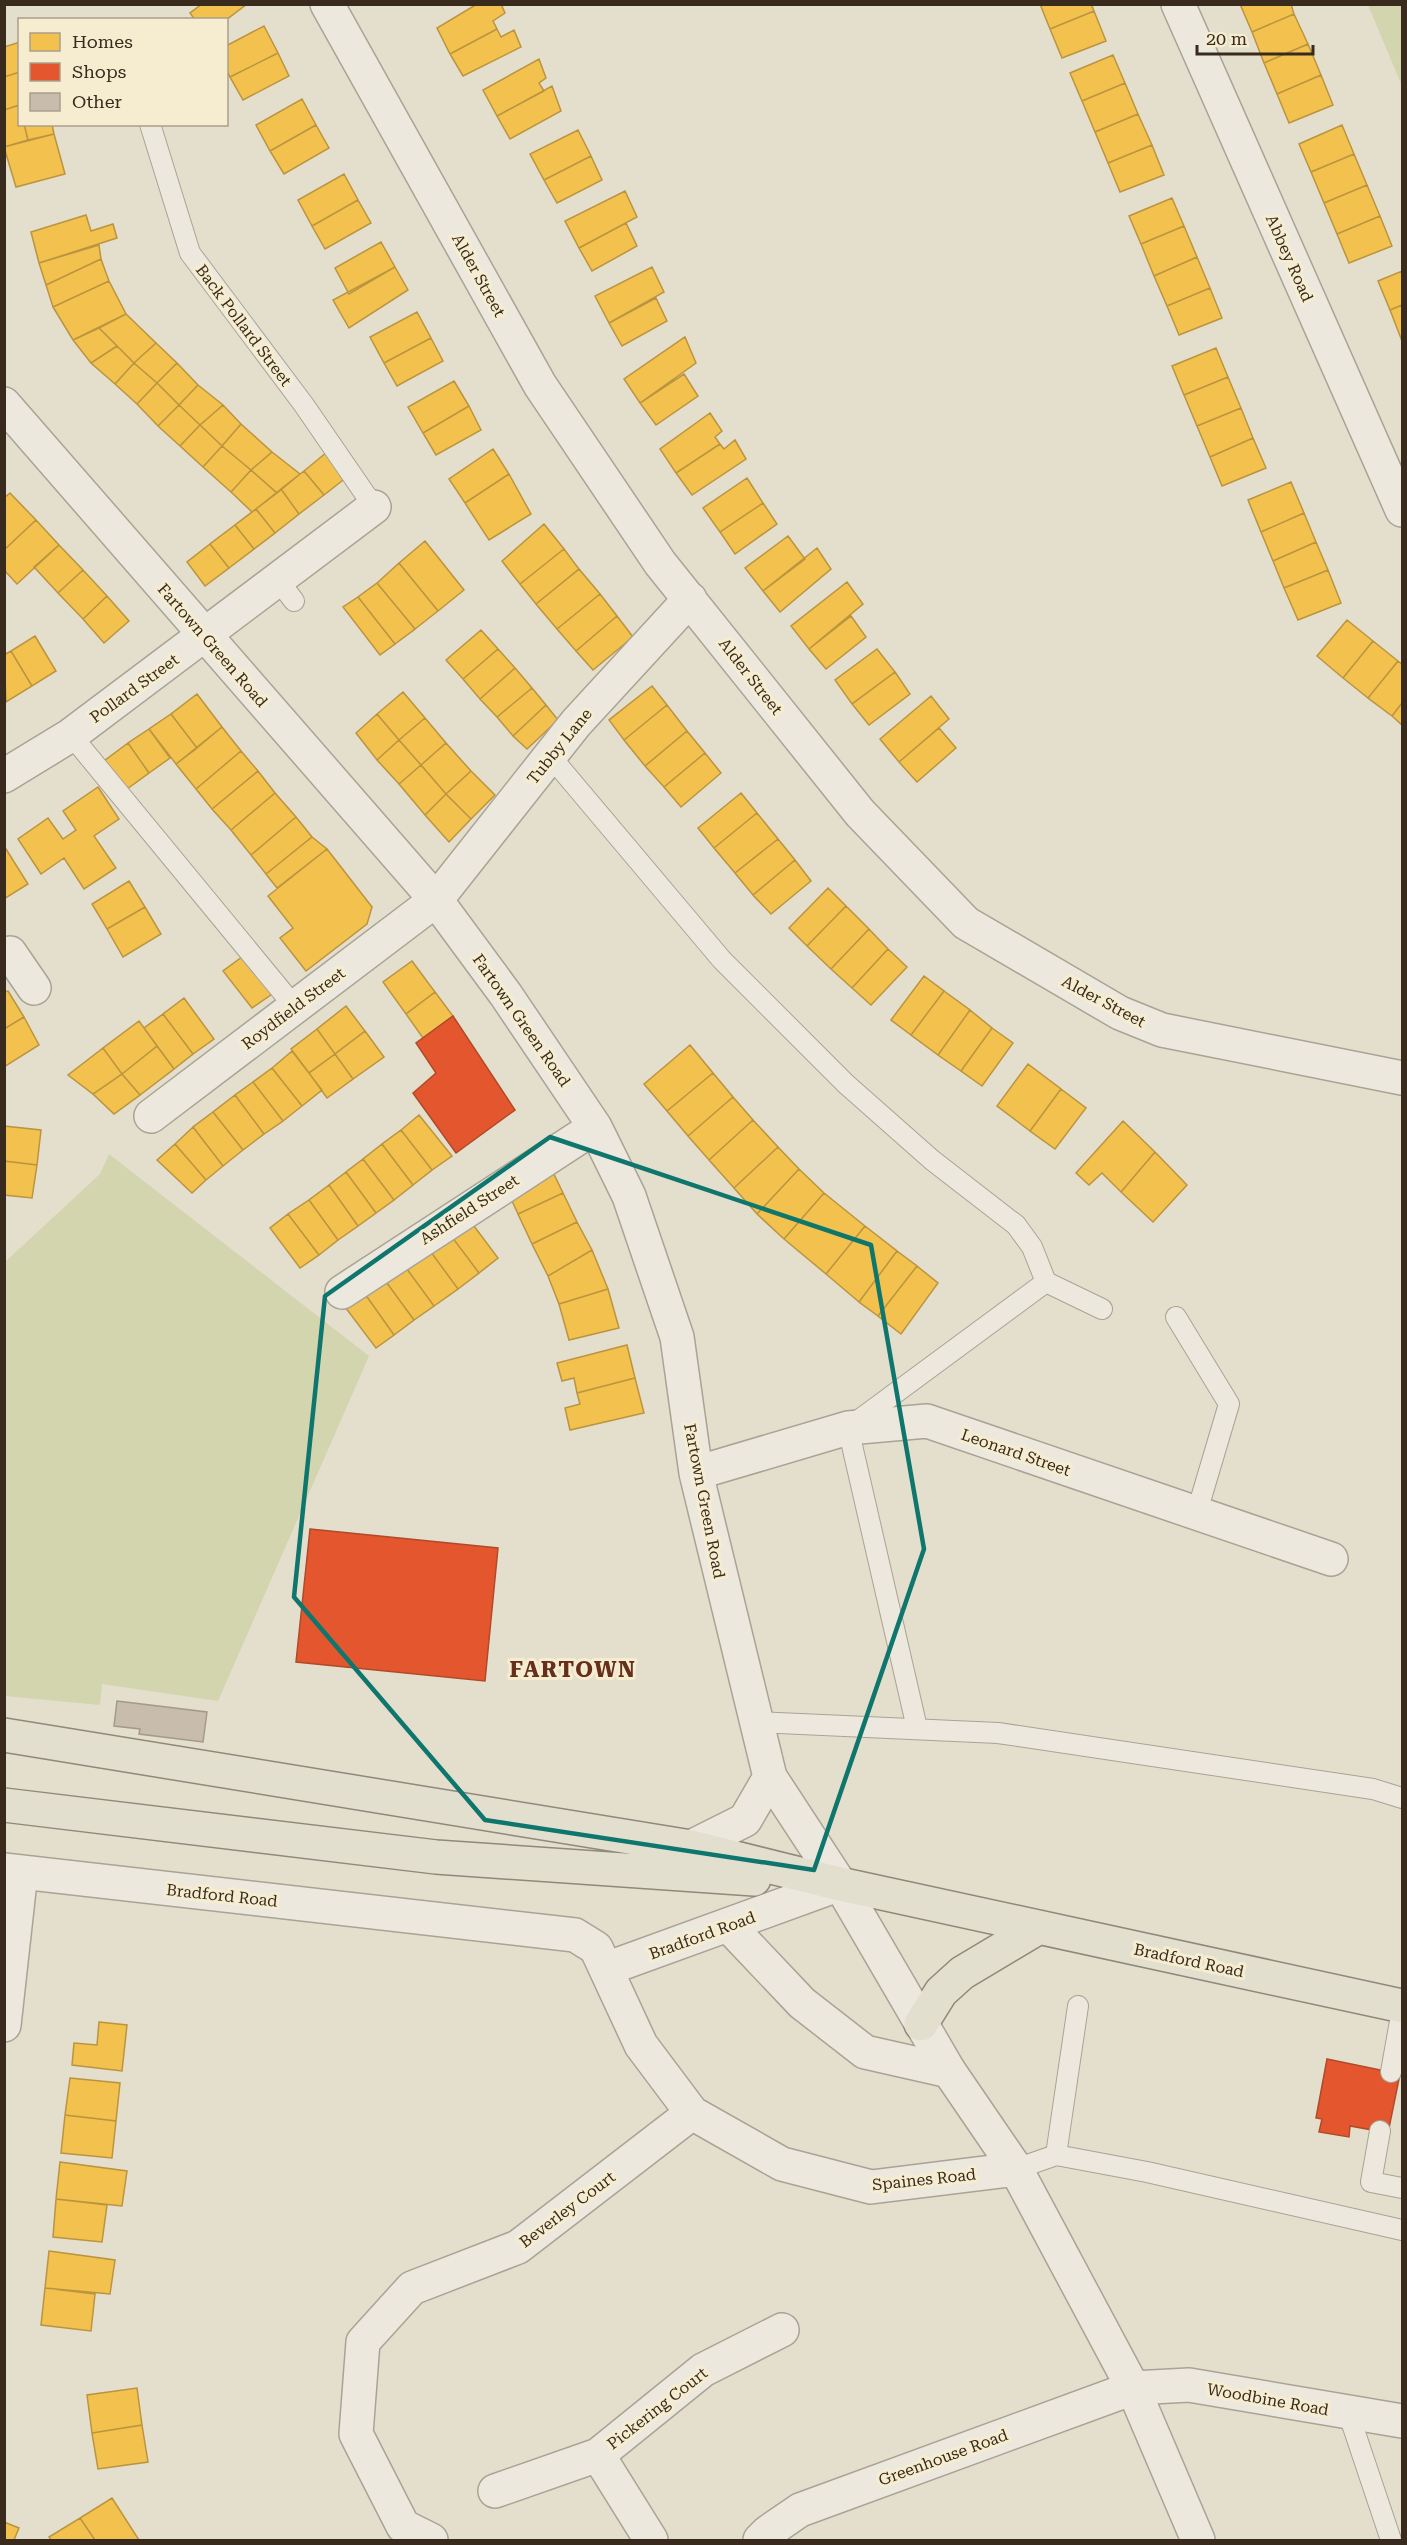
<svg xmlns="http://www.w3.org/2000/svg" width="1407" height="2545" font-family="'Roboto Serif',serif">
<rect width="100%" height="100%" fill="#e4decc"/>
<path fill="#d2d5ae" d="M1368,5H1402V86Z
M109,1154L369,1356L218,1701L102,1684L100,1705L5,1696V1262L100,1174Z"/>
<path fill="#f2c14e" stroke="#ba943f" stroke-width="1.5" d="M202,4H247L226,20H195L190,13Z
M477,4H501L505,13L493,21L497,29L450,54L437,28Z
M1040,4H1091L1094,11L1050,29Z
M1240,4H1291L1294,14L1252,32Z
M1094,11L1106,41L1062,58L1050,29Z
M1294,14L1308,44L1264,63L1252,32Z
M264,26L278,53L230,77L226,69V46Z
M497,29L501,37L514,30L521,47L463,76L450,54Z
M20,42V72L4,77V47Z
M1308,44L1321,75L1277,94L1264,63Z
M278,53L289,76L243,100L230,77Z
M1113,55L1125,83L1082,101L1070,73Z
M539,59L546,78L539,83L544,91L497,116L483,90Z
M20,72V105L4,110V77Z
M1321,75L1333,105L1289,123L1277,94Z
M1125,83L1138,114L1095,132L1082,101Z
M552,86L561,111L510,139L497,116Z
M302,99L316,125L270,151L256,125Z
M19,105L20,124H24L28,140L4,147V110Z
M1138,114L1152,145L1108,163L1095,132Z
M24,124H52L54,134L28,140Z
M316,125L329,148L284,174L270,151Z
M1342,125L1354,154L1311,172L1299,144Z
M578,130L591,156L544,180L530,154Z
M54,134L65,174L16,187L4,147Z
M1152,145L1164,175L1120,192L1108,163Z
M1354,154L1367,185L1324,203L1311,172Z
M591,156L602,180L557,203L544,180Z
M344,174L358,200L312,226L298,200Z
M1367,185L1380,216L1337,234L1324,203Z
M625,191L637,217L579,248L565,221Z
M1172,198L1184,226L1141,244L1129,216Z
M358,200L371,223L325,249L312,226Z
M86,215L91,231L113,224L117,238L39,263L31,232Z
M1380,216L1392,246L1349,263L1337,234Z
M626,223L637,246L592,271L579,248Z
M1184,226L1197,257L1154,276L1141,244Z
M381,242L395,267L349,294L335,268Z
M99,245L101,259L46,285L39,263Z
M1197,257L1210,288L1167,306L1154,276Z
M101,259L109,281L53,307L46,285Z
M395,267L408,290L349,328L333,300Z
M652,267L664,292L609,323L595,296Z
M1402,271V305L1390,310L1378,281Z
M109,281L126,314L73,340L53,307Z
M1210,288L1222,318L1179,335L1167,306Z
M656,298L667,321L622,346L609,323Z
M1402,305V341L1390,310Z
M417,312L431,338L384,363L370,337Z
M126,314L156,343L134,363L99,328Z
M99,328L117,346L91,363L73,340Z
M685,337L696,363L640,403L624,379Z
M431,338L443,361L397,386L384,363Z
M156,343L177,363L157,383L134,363Z
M117,346L134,363L115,384L91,363Z
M1216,348L1228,377L1184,395L1172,366Z
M134,363L157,383L137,404L115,384Z
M177,363L198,385L179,405L157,383Z
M684,374L698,396L656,425L640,403Z
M1228,377L1241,408L1197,426L1184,395Z
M454,381L469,406L423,433L408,407Z
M157,383L179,405L158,426L137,404Z
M198,385L223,405L200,425L179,405Z
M179,405L200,425L180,446L158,426Z
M223,405L241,424L222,446L200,425Z
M469,406L481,430L436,455L423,433Z
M1241,408L1253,438L1210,457L1197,426Z
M710,413L722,431L715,437L720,444L676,473L660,449Z
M241,424L272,452L251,470L222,446Z
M200,425L222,446L203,467L180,446Z
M1253,438L1266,468L1222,486L1210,457Z
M735,440L746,459L692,495L676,473L720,444L724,449Z
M222,446L251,470L231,492L203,467Z
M493,449L509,474L465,503L449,479Z
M272,452L300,474L277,493L251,470Z
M327,452L347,477L324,495L304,471Z
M251,470L277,493L252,512L231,492Z
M304,471L324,495L299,514L281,489Z
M509,474L531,514L489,540L465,503Z
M747,478L763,503L720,532L703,508Z
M1291,482L1304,513L1261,532L1248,500Z
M281,489L299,514L275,533L256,509Z
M10,493L36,520L4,550V498Z
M763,503L777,524L735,554L720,532Z
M256,509L275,533L254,549L235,525Z
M1304,513L1316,542L1273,561L1261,532Z
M36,520L59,545L17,584L4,570V550Z
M544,524L564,549L520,584L502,561Z
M235,525L254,549L229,568L210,544Z
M788,536L805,559L763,591L745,568Z
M425,541L464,590L438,611L399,563Z
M1316,542L1328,570L1284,588L1273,561Z
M210,544L229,568L205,586L187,562Z
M59,545L83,570L58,593L34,567Z
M817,548L831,569L780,612L763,591Z
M564,549L579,569L536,604L520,584Z
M399,563L438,611L415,629L377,583Z
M579,569L600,594L557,629L536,604Z
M83,570L107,596L83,619L58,593Z
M1328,570L1341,603L1298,620L1284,588Z
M847,582L863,604L809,649L791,626Z
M377,583L415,629L395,644L358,597Z
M600,594L617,616L576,651L557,629Z
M107,596L129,621L104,643L83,619Z
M358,597L395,644L380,655L343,607Z
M617,616L633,637L593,670L576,651Z
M851,616L866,637L826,669L809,649Z
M1347,620L1373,641L1343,678L1317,656Z
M481,630L498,649L463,679L446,660Z
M35,636L56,671L32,686L11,651Z
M1373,641L1398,661L1368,698L1343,678Z
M498,649L515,668L480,699L463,679Z
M877,649L895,672L852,704L835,680Z
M11,651L32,686L6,702L4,655Z
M1398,661L1402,664V703L1392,716L1368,698Z
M515,668L532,688L497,717L480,699Z
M895,672L910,694L869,725L852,704Z
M652,686L667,705L624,740L609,720Z
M532,688L546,705L513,736L497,717Z
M403,692L425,718L399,740L377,714Z
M197,694L222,727L197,748L171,714Z
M931,696L949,719L899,762L880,739Z
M1402,703V725L1392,716Z
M546,705L558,720L527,749L513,736Z
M667,705L687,731L645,766L624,740Z
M171,714L197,748L176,764L149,729Z
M377,714L399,740L377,760L356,733Z
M425,718L446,743L421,765L399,740Z
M222,727L241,751L196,789L176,764Z
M939,728L956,748L917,782L899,762Z
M149,729L170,758L149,773L128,743Z
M687,731L705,753L664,787L645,766Z
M399,740L421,765L399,784L377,760Z
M128,743L149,773L127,789L104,761Z
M446,743L471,771L446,794L421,765Z
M241,751L258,771L212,809L196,789Z
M705,753L721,773L681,807L664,787Z
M421,765L446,794L425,815L399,784Z
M258,771L275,793L231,830L212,809Z
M471,771L495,795L471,819L446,794Z
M98,787L119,819L94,836L116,868L84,889L64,858L41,874L18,839L48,818L63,839L76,830L63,811Z
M275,793L296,817L251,855L231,830Z
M741,793L757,813L714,848L698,828Z
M446,794L471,819L449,842L425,815Z
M757,813L778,839L735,873L714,848Z
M296,817L312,837L266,874L251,855Z
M312,837L327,849L277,888L266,874Z
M778,839L795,860L753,895L735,873Z
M6,849L28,884L4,899V850Z
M327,849L372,907L367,924L306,971L280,938L293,928L268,896Z
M795,860L811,881L771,914L753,895Z
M129,881L145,907L107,929L92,904Z
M828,888L846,906L807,946L789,928Z
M846,906L869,929L831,969L807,946Z
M145,907L161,934L123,957L107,929Z
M869,929L888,949L852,988L831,969Z
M888,949L907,967L871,1005L852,988Z
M246,954L275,992L252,1008L223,971Z
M412,961L435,992L406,1014L383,982Z
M924,976L944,991L911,1035L891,1020Z
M8,991L24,1017L4,1029V992Z
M944,991L970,1010L938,1055L911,1035Z
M435,992L453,1016L423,1038L406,1014Z
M184,998L214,1039L193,1054L163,1014Z
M346,1006L365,1031L335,1054L317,1029Z
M970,1010L992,1028L961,1071L938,1055Z
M163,1014L193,1054L174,1069L144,1028Z
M24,1017L39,1045L4,1067V1029Z
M139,1021L157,1046L122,1074L103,1048Z
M992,1028L1013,1043L982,1086L961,1071Z
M317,1029L335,1054L309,1073L291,1049Z
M365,1031L384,1057L353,1079L335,1054Z
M690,1045L713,1073L667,1111L644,1084Z
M157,1046L174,1069L140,1095L122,1074Z
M103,1048L122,1074L93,1094L68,1075Z
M292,1051L322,1090L302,1106L272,1068Z
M335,1054L353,1079L327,1098L309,1073Z
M1028,1064L1061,1089L1030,1131L997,1106Z
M272,1068L302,1106L283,1121L253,1082Z
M713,1073L733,1097L688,1136L667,1111Z
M122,1074L140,1095L114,1114L93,1094Z
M253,1082L283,1121L264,1134L235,1095Z
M1061,1089L1086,1108L1055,1149L1030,1131Z
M235,1095L264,1134L243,1150L213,1112Z
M733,1097L753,1120L709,1160L688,1136Z
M213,1112L243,1150L223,1166L193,1127Z
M419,1115L452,1156L432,1170L401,1130Z
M753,1120L778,1147L734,1188L709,1160Z
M1123,1121L1155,1152L1121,1192L1102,1173L1089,1185L1076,1173Z
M4,1126L41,1130L37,1165L4,1161Z
M193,1127L223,1166L206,1180L175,1144Z
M401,1130L432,1170L413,1185L382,1144Z
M175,1144L206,1180L192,1193L157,1160Z
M382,1144L413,1185L394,1200L363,1159Z
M778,1147L799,1169L757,1214L734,1188Z
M1155,1152L1187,1185L1153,1222L1121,1192Z
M363,1159L394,1200L376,1213L346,1172Z
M4,1161L37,1165L32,1198L4,1195Z
M550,1166L563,1193L518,1214L508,1192Z
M799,1169L824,1193L784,1239L757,1214Z
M346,1172L376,1213L358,1226L329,1185Z
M329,1185L358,1226L338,1240L309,1200Z
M563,1193L577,1222L532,1244L518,1214Z
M824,1193L865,1226L826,1274L784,1239Z
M309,1200L338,1240L319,1255L288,1214Z
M288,1214L319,1255L300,1268L270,1228Z
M468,1218L498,1258L479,1273L449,1233Z
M577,1222L592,1250L548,1276L532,1244Z
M865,1226L897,1251L859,1302L826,1274Z
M449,1233L479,1273L458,1289L428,1248Z
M428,1248L458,1289L434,1306L404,1265Z
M592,1250L608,1289L559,1304L548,1276Z
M897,1251L917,1266L878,1316L859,1302Z
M404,1265L434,1306L414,1320L384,1279Z
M917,1266L938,1283L901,1334L878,1316Z
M384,1279L414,1320L394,1335L365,1294Z
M608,1289L619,1328L569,1340L559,1304Z
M365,1294L394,1335L376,1348L345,1307Z
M627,1345L635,1378L577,1393L574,1378L562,1381L557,1363Z
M635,1378L644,1413L570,1430L565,1408L580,1404L577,1393Z
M99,2022L127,2025L122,2071L72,2065L74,2043L97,2045Z
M70,2078L120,2083L116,2121L65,2115Z
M65,2115L116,2121L112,2158L61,2153Z
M60,2162L127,2171L122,2206L56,2199Z
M56,2199L107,2205L102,2242L53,2237Z
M49,2251L115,2260L110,2294L45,2288Z
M45,2288L95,2294L91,2331L41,2325Z
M137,2388L142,2425L92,2433L87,2395Z
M142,2425L148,2462L98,2469L92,2433Z
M112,2498L139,2540H95L80,2518Z
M80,2518L95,2540H51L49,2537Z
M4,2522L19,2528L14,2540H4Z"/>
<path fill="#e4572e" stroke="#b04a29" stroke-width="1.5" d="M453,1016L515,1110L456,1153L413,1093L436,1073L416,1043Z
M310,1529L498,1548L485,1681L296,1662Z
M1327,2059L1400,2074L1388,2133L1350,2126L1349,2137L1319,2132L1322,2119L1316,2118Z"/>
<path fill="#c8bcad" stroke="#a49a8b" stroke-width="1.5" d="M117,1701L207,1712L203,1742L139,1734L140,1729L114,1726Z"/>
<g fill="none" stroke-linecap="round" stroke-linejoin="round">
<defs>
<path id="service" d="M150,124L190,253L304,405L374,507
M278,580L294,601
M71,735L294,1006
M551,757L722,960L846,1084L932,1160L1016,1225L1032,1247L1046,1282L848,1428L917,1728
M1046,1282L1102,1309
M1176,1317L1229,1404L1196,1515
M757,1722L998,1733L1373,1789L1402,1798
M1391,2072L1402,2010
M1380,2131L1371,2182L1402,2188
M1056,2155L1078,2006
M1016,2169L1056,2155L1147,2172L1402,2230
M1348,2412L1391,2540"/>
<path id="minor" d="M327,4L540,385L660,563L860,813L966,923L1120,1013L1162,1030L1402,1078
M1178,4L1402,510
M4,404L436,900L506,995L595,1127L629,1196L677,1337L696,1473L770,1777L840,1884L606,1969
M4,776L71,735L374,507
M4,956L10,953L34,988
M151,1116L436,900L576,723L690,599
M342,1292L595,1127
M696,1473L848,1428L927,1421L1331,1559
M691,1847L745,1820L770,1777
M4,1870L575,1935L596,1948L641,2045L692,2113L782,2164L871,2187L1016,2169
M729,1926L802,2003L865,2052L949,2071
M4,2025L21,1872
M598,2455L651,2540
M495,2491L598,2455L703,2370L782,2330
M431,2540L403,2526L356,2434L363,2342L412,2288L518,2247L692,2113
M760,2540L768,2532L800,2510L1133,2388L1189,2385L1402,2421"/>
<path id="tertiary" d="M840,1884L949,2071L1016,2169L1133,2388L1198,2540"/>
<path id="primary" d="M4,1735L691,1847L840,1884L1402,2006
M4,1805L436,1857L754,1879
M921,2024L941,1992L962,1973L1039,1927"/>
</defs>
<use href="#service" stroke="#a9a395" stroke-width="22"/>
<use href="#minor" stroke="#a9a395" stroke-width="36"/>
<use href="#tertiary" stroke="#a9a395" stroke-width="36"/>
<use href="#primary" stroke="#8f887c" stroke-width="36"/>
<use href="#service" stroke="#ece8de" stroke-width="20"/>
<use href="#minor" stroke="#ece8de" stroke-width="33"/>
<use href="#tertiary" stroke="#ece8de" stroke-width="33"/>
<use href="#primary" stroke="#e3dfcf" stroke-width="33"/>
</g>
<path fill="none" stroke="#0f766e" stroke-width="4.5" stroke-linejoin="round" d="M550,1137L871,1245L924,1549L814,1870L485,1820L294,1597L325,1296Z"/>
<g text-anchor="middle" stroke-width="6" stroke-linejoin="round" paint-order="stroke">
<g font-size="16" fill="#382b1d" stroke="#f6edd1">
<text transform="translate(1290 258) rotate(66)" y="6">Abbey Road</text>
<text transform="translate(479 275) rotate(61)" y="6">Alder Street</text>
<text transform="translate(244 325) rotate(53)" y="6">Back Pollard Street</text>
<text transform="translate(213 645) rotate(49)" y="6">Fartown Green Road</text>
<text transform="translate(751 676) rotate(52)" y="6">Alder Street</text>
<text transform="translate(134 688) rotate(-36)" y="6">Pollard Street</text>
<text transform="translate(559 746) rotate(-51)" y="6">Tubby Lane</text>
<text transform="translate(1104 1001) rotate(28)" y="6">Alder Street</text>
<text transform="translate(293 1008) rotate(-37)" y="6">Roydfield Street</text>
<text transform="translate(522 1020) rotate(55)" y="6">Fartown Green Road</text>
<text transform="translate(469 1209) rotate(-33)" y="6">Ashfield Street</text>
<text transform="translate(1016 1452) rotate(19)" y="6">Leonard Street</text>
<text transform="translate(705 1501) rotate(79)" y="6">Fartown Green Road</text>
<text transform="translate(222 1895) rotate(6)" y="6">Bradford Road</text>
<text transform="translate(702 1935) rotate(-20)" y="6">Bradford Road</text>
<text transform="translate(1189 1960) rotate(12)" y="6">Bradford Road</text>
<text transform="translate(924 2179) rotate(-6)" y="6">Spaines Road</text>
<text transform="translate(567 2209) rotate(-37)" y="6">Beverley Court</text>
<text transform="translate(1268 2399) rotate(10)" y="6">Woodbine Road</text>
<text transform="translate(657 2408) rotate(-38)" y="6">Pickering Court</text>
<text transform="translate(943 2457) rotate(-20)" y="6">Greenhouse Road</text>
</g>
<g font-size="22" font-weight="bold" letter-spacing="1.5" fill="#652f1c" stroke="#f6edd1">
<text x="573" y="1677">FARTOWN</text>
</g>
</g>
<rect width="1407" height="2545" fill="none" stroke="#382b1d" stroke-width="12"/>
<rect x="18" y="18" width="210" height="108" fill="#f6edd1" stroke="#aa9f89" stroke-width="1.5"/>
<rect x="30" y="33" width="30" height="18" fill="#f2c14e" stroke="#aa9f89" stroke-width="1.5"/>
<text x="72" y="48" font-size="18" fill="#382b1d">Homes</text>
<rect x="30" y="63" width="30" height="18" fill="#e4572e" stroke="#aa9f89" stroke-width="1.5"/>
<text x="72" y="78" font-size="18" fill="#382b1d">Shops</text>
<rect x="30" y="93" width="30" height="18" fill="#c8bcad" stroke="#aa9f89" stroke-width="1.5"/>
<text x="72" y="108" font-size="18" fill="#382b1d">Other</text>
<path d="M1197 45v9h116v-9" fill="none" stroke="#382b1d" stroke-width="3"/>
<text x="1206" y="45" font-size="18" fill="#382b1d" stroke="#f6edd1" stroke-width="4.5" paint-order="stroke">20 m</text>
</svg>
